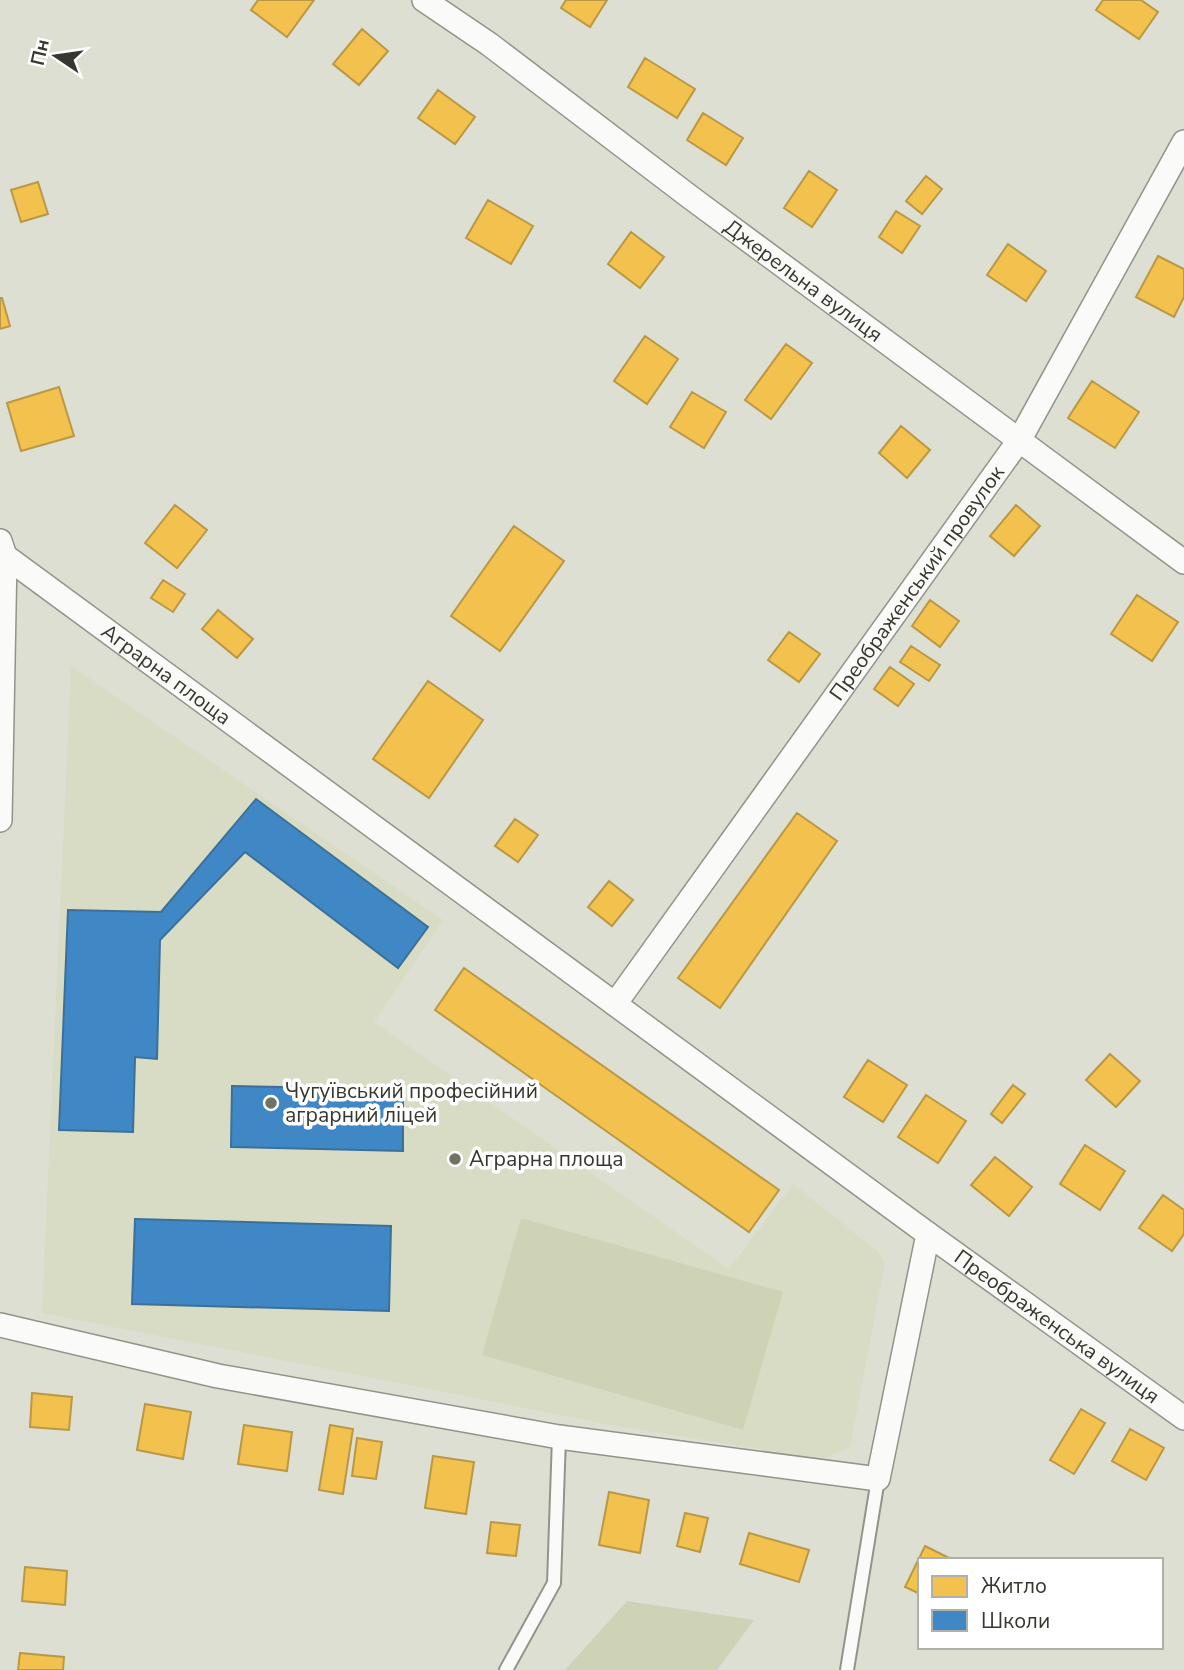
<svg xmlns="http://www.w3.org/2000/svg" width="1184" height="1670" font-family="'Nunito Sans',sans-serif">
<rect width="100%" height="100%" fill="#dcdfd2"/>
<path fill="#d8dcc4" d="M71,666L443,920L374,1022L729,1269L793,1184L877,1251L885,1263L850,1447L821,1459L611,1425L42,1313Z"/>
<path fill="#ced3b6" d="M521,1218L783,1292L743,1430L482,1355Z
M627,1601L754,1620L717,1670H565Z"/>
<path fill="#f2c14e" stroke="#ba9844" stroke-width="2" d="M258,0H314L287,37L251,10Z
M566,0H607L590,27L561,8Z
M1103,0H1141L1158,12L1139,39L1096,10Z
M362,29L388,51L359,85L333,64Z
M645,58L695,89L677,118L628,87Z
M438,90L475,117L455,144L418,118Z
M703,113L743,138L726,165L687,140Z
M809,171L837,190L812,227L784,208Z
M926,176L942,189L922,214L906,201Z
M38,182L48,214L21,222L11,190Z
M488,200L533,226L511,264L466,238Z
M896,211L920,226L902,253L879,237Z
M631,232L664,257L640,288L608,264Z
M1008,244L1046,271L1026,301L987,275Z
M1158,256L1184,269V297L1174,317L1136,297Z
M0,298H2L10,326L0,329Z
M645,336L678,359L647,404L614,381Z
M786,344L812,363L771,419L745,400Z
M1092,381L1139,412L1115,448L1068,418Z
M59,387L74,436L21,451L7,403Z
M692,392L726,412L704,448L670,427Z
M901,426L930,450L907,478L879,453Z
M175,505L207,530L177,568L145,543Z
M1016,505L1040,526L1014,556L990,536Z
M514,526L564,561L500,651L451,616Z
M163,580L185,594L173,612L151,598Z
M1137,595L1178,622L1152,661L1111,634Z
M930,600L959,621L940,647L912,626Z
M218,610L253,639L237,658L202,629Z
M789,632L820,654L799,682L768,660Z
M911,646L940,665L929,681L900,662Z
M890,667L914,684L898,706L874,689Z
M428,681L483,720L429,798L373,759Z
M797,813L837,841L720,1008L678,978Z
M515,819L538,835L518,862L495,846Z
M609,881L633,900L612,926L588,907Z
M464,968L779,1190L749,1232L435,1010Z
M1110,1054L1140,1081L1116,1107L1086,1080Z
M868,1060L907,1085L883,1122L844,1097Z
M1013,1085L1025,1094L1002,1123L991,1114Z
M926,1095L966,1121L938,1163L898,1137Z
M1085,1145L1125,1171L1100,1210L1060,1184Z
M995,1157L1032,1187L1009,1216L971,1185Z
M1163,1195L1184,1210V1234L1172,1251L1139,1228Z
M32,1393L72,1397L69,1430L30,1427Z
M145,1404L191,1412L183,1459L137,1450Z
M1081,1409L1105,1423L1074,1474L1050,1460Z
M244,1425L292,1432L287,1471L238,1464Z
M330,1425L353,1429L343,1494L319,1490Z
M1130,1429L1164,1448L1146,1480L1112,1461Z
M357,1438L382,1442L376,1479L352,1476Z
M433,1456L474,1462L466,1514L425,1508Z
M609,1492L649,1500L640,1553L599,1545Z
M685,1513L708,1518L700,1552L677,1546Z
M491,1522L520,1525L516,1556L487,1553Z
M749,1533L809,1550L799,1582L740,1564Z
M925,1546L953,1560H920V1594L905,1587Z
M25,1567L67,1571L65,1605L22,1601Z
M20,1653L64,1657L63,1670H18Z"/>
<path fill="#3f88c5" stroke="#3c7098" stroke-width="2" d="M256,799L428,927L398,968L245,852L160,940L157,1059L135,1057L133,1132L59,1130L68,910L161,912Z
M232,1086L403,1089V1151L231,1147Z
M135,1219L391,1226L389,1311L132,1304Z"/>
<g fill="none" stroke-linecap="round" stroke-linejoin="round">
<defs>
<path id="lane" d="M506,1670L554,1583L559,1437
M847,1670L878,1479"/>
<g id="street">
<path id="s1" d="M424,0L489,44L690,197L1184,562"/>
<path d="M0,541L5,556L0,820"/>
<path id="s2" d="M5,556L928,1234L1184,1418"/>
<path id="s3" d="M615,1004L1020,439L1184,142"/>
<path d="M0,1325L218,1376L559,1437L878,1479L928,1234"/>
</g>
</defs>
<use href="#lane" stroke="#92948a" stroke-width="16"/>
<use href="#street" stroke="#92948a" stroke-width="26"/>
<use href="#lane" stroke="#fafaf8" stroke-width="12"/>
<use href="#street" stroke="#fafaf8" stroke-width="23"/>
</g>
<g fill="#707267" stroke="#fff" stroke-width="2.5">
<circle cx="271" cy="1103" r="7"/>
<circle cx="455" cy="1159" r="7"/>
</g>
<g text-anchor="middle" stroke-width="7" stroke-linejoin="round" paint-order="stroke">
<g font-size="21" fill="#36382e" stroke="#fff">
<text dy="7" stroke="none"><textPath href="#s1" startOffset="472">Джерельна вулиця</textPath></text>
<text dy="7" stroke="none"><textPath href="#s3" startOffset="518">Преображенський провулок</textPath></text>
<text dy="7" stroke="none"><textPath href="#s2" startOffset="200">Аграрна площа</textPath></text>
<text dy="7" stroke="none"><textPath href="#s2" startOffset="1304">Преображенська вулиця</textPath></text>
</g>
<g font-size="21" fill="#36382e" stroke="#fff" text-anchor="start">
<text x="285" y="1098">Чугуївський професійний<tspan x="285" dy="24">аграрний ліцей</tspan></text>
<text x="469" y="1166">Аграрна площа</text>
</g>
</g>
<rect x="918" y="1558" width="245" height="91" fill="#ffffff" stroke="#afafab" stroke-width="2"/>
<rect x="932" y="1576" width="35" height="21" fill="#f2c14e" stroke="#afafab" stroke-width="2"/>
<text x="981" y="1593" font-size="21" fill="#36382e">Житло</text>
<rect x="932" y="1610" width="35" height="21" fill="#3f88c5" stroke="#afafab" stroke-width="2"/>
<text x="981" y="1628" font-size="21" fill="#36382e">Школи</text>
<g transform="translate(56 56) rotate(283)" stroke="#ffffff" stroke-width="5" paint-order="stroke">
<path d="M0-5L12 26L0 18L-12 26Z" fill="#36382e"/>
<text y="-10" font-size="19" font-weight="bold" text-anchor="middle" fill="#36382e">Пн</text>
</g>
</svg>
